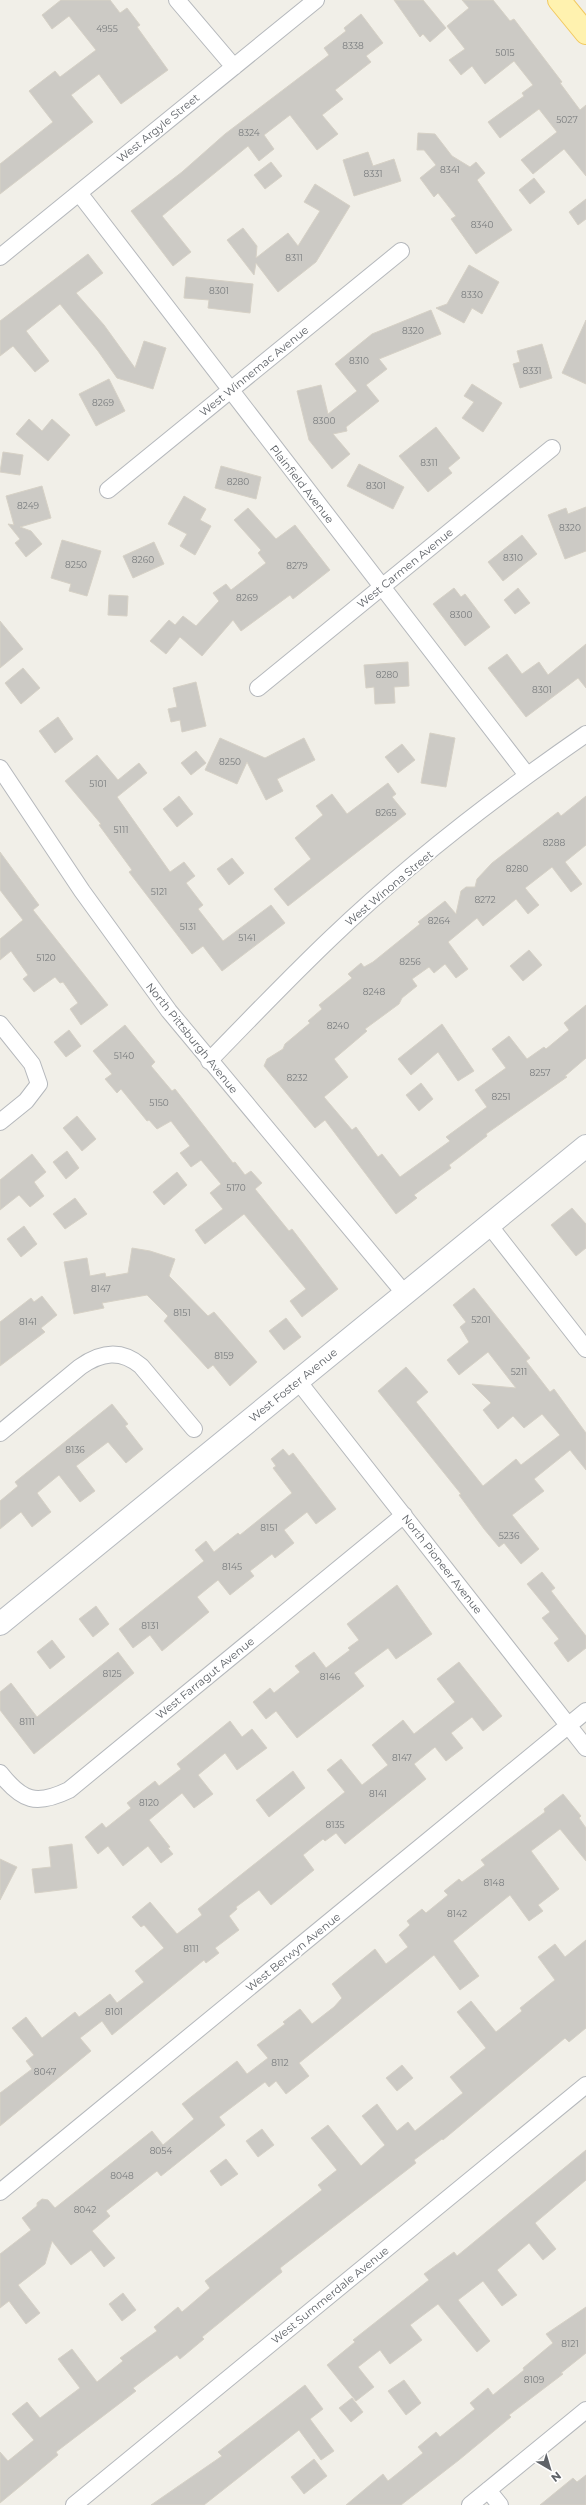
<svg xmlns="http://www.w3.org/2000/svg" width="586" height="2505" font-family="Montserrat,sans-serif">
<rect width="100%" height="100%" fill="#f1efe8"/>
<path fill="#cccac5" stroke="#d6d1c6" d="M61,0H110L120,13L127,8L140,25L137,27L168,70L121,104L99,74L71,95L93,122L0,194V164L53,122L29,91L55,71L60,77L96,50L69,16L52,29L42,15Z
M394,0H423L446,28L430,42L423,34L420,37Z
M462,0H493L510,21L514,19L562,82L560,83L580,110L586,105V176L564,149L533,174L521,160L557,132L539,109L500,138L488,122L524,96L522,93L533,85L514,61L485,84L472,66L461,75L449,60L465,49L447,26L469,8Z
M361,14L383,43L366,56L371,62L335,90L343,99L322,115L338,134L317,150L290,115L264,135L274,149L259,161L248,146L162,216L191,252L173,266L131,211L182,172L225,134L329,55L324,48L346,31L344,28Z
M418,133L435,134L452,156L470,167L476,162L485,173L477,180L512,230L476,254L451,219L456,216L438,193L434,197L420,178L436,165L424,150H417Z
M368,152L373,166L394,159L401,181L354,196L343,160Z
M271,162L282,176L265,189L254,175Z
M534,178L545,192L530,204L519,190Z
M315,184L350,206L316,262L278,292L256,263L254,275L227,240L243,228L257,246L256,258L288,233L298,246L320,211L304,202Z
M586,199V219L578,225L569,212Z
M88,254L103,273L76,293L104,325L135,368L144,341L166,348L153,389L117,378L98,351L60,304L26,331L49,361L35,372L13,346L0,356V321Z
M469,265L499,282L482,314L472,308L464,323L436,308L447,304Z
M186,277L253,284L250,313L208,308L209,300L184,298Z
M431,310L441,334L379,359L387,369L366,385L379,401L346,427L347,431L333,434L350,454L332,469L309,440L297,391L321,385L328,414L357,391L335,364L372,334Z
M586,320V384L562,373Z
M542,344L552,378L520,388L513,364L520,362L517,351Z
M109,379L125,411L96,426L79,394Z
M472,384L502,403L483,432L462,418L474,402L464,396Z
M29,419L42,431L52,419L70,435L48,461L16,434Z
M436,427L460,458L448,468L452,473L428,492L399,456Z
M3,452L23,455L20,475L0,472Z
M359,464L404,487L393,509L347,486Z
M221,466L261,477L256,499L215,488Z
M42,486L51,518L20,527L31,531L42,544L26,557L15,543L20,539L8,524L14,525L6,496Z
M184,496L206,509L200,520L211,526L195,555L180,546L187,534L168,524Z
M586,507V551L565,559L548,515L566,508L568,514Z
M248,508L276,539L295,525L330,570L293,599L290,595L241,631L233,620L202,656L180,637L166,654L150,641L169,620L175,625L183,616L196,626L219,601L213,593L226,584L231,590L266,563L258,553L261,550L234,520Z
M522,535L537,554L503,581L488,562Z
M62,540L101,551L87,596L69,591L71,584L51,578Z
M154,542L164,564L133,578L123,556Z
M454,588L461,597L465,594L490,627L465,646L433,604Z
M518,588L530,603L515,614L504,600Z
M109,595L128,596L127,616L108,615Z
M0,621L23,649L0,668Z
M586,644V688L578,678L526,717L488,668L507,654L522,674L539,662L548,675Z
M408,662L409,686L394,687L395,703L375,704L374,687L366,688L364,665Z
M23,668L40,688L21,704L5,683Z
M196,682L206,726L182,732L180,720L171,722L168,709L177,707L173,688Z
M58,717L73,739L55,753L39,731Z
M430,733L455,738L446,787L421,783Z
M220,738L265,758L304,738L315,760L277,779L283,791L266,800L247,762L237,784L205,770Z
M402,744L415,760L398,773L385,757Z
M196,751L206,763L191,775L181,763Z
M97,755L118,780L139,763L147,773L117,797L170,872L184,862L195,876L186,883L203,905L198,909L223,941L271,905L285,923L222,971L203,946L192,954L129,872L132,870L99,825L101,824L65,781Z
M388,783L396,794L392,797L406,814L288,906L274,889L311,859L295,838L323,815L316,806L332,794L347,814Z
M179,796L193,814L177,827L163,809Z
M586,796V845L565,862L582,884L571,892L552,867L525,888L539,905L528,914L516,899L483,926L477,918L448,942L468,969L456,978L445,964L434,973L429,967L412,979L417,986L402,998L399,1004L365,1029L367,1031L334,1059L348,1077L324,1097L352,1130L356,1127L378,1157L382,1154L400,1177L450,1141L446,1137L487,1107L475,1090L506,1068L492,1049L509,1036L527,1059L544,1047L546,1049L569,1030L564,1023L586,1005V1058L565,1076L567,1077L486,1134L487,1136L449,1165L451,1168L414,1195L417,1198L396,1214L325,1120L315,1128L264,1066L267,1059L283,1049L285,1044L310,1023L308,1021L322,1009L319,1005L352,978L348,974L361,963L364,967L373,962L420,924L418,922L445,901L456,914L461,891L466,887H475L477,879L492,863L558,812L561,816Z
M0,852L39,905L33,910L108,1005L81,1025L70,1009L78,1003L63,982L60,983L55,977L34,992L23,979L28,975L11,951L0,960V939L23,920L0,890Z
M232,858L244,873L229,885L217,869Z
M529,950L542,965L523,981L510,966Z
M442,1024L474,1071L458,1081L438,1052L411,1075L398,1059Z
M125,1025L155,1062L151,1066L172,1091L175,1089L233,1163L235,1162L245,1175L251,1171L262,1183L255,1189L289,1231L292,1229L338,1289L302,1317L290,1301L306,1289L244,1214L205,1244L195,1230L223,1209L210,1193L221,1184L201,1160L191,1167L180,1153L190,1146L171,1121L157,1129L149,1120L147,1121L121,1089L117,1093L105,1079L112,1074L93,1051Z
M69,1030L81,1046L66,1057L54,1042Z
M421,1083L433,1099L419,1111L406,1095Z
M77,1116L96,1139L82,1151L63,1128Z
M67,1151L79,1168L66,1179L53,1162Z
M32,1154L46,1172L34,1182L44,1196L30,1207L19,1195L0,1210V1180Z
M177,1172L187,1185L164,1205L153,1192Z
M75,1198L87,1214L65,1229L53,1214Z
M572,1208L586,1224V1248L576,1256L551,1225Z
M24,1226L37,1244L21,1257L7,1239Z
M132,1248L150,1251L175,1259L169,1276L208,1316L214,1312L257,1362L230,1386L213,1365L208,1369L164,1321L168,1316L147,1295L102,1303L104,1308L74,1314L64,1262L87,1258L90,1276L105,1273L106,1277L128,1273Z
M474,1288L530,1358L526,1361L550,1392L554,1389L586,1433V1470L570,1450L534,1479L544,1491L512,1515L539,1549L521,1564L504,1543L499,1547L484,1529L459,1495L461,1494L378,1391L406,1367L428,1392L416,1402L483,1486L516,1459L521,1465L560,1435L542,1414L524,1428L513,1416L498,1429L483,1410L491,1403L472,1384L516,1388L488,1352L459,1375L447,1360L469,1342L460,1327L466,1322L453,1305Z
M42,1296L57,1315L41,1328L45,1332L0,1366V1322L31,1298L34,1302Z
M286,1318L301,1337L284,1350L269,1331Z
M112,1404L128,1424L125,1426L143,1449L126,1463L108,1442L76,1466L95,1491L80,1502L59,1475L37,1493L51,1512L32,1527L21,1512L0,1529V1501L18,1486L15,1482Z
M283,1449L289,1456L293,1453L336,1509L316,1524L307,1512L284,1530L294,1543L275,1558L272,1554L250,1571L254,1576L230,1595L218,1580L197,1597L209,1612L162,1651L150,1635L133,1648L119,1629L204,1561L195,1550L206,1541L214,1552L238,1533L240,1535L292,1493L273,1468L276,1466L271,1459Z
M542,1572L555,1588L551,1591L586,1636V1648L568,1662L554,1643L559,1639L542,1618L550,1612L527,1584Z
M397,1585L432,1634L396,1659L388,1648L354,1673L364,1686L297,1738L276,1711L266,1719L253,1702L270,1688L274,1693L300,1672L295,1666L314,1652L326,1668L350,1650L348,1648L359,1640L347,1624Z
M96,1606L109,1624L93,1637L79,1619Z
M52,1640L65,1657L50,1669L37,1652Z
M118,1652L134,1673L34,1754L0,1710V1692L11,1683L37,1717Z
M459,1662L502,1716L483,1731L472,1717L451,1733L463,1748L446,1761L435,1747L414,1764L426,1779L345,1844L336,1833L325,1841L323,1839L303,1855L314,1870L271,1905L259,1890L236,1907L237,1909L229,1916L239,1930L215,1948L219,1953L206,1963L204,1960L112,2035L102,2021L80,2038L91,2051L0,2126V2093L32,2069L26,2061L34,2055L12,2028L26,2017L42,2038L75,2012L79,2017L110,1994L117,2003L144,1982L135,1971L164,1948L144,1925L141,1927L132,1917L150,1902L177,1934L202,1915L198,1909L345,1792L327,1770L341,1759L362,1785L388,1765L372,1745L403,1720L414,1734L455,1702L437,1679Z
M230,1721L242,1737L252,1729L267,1748L237,1770L225,1753L198,1775L213,1794L194,1808L182,1793L149,1820L170,1847L168,1848L173,1854L161,1863L148,1846L123,1866L108,1846L98,1854L85,1837L102,1823L106,1828L131,1808L127,1803L155,1781L159,1786L181,1769L177,1764Z
M293,1771L305,1788L269,1817L256,1800Z
M563,1794L581,1816L579,1818L586,1828V1861L560,1829L531,1851L559,1889L538,1905L543,1911L529,1921L510,1895L453,1941L479,1976L460,1990L434,1955L299,2063L309,2076L286,2094L276,2081L269,2087L265,2082L219,2117L225,2125L161,2176L157,2171L106,2211L110,2216L92,2231L115,2258L104,2267L91,2250L71,2265L52,2241L45,2264L18,2285L40,2313L26,2324L9,2301L0,2308V2254L31,2230L22,2218L37,2206V2203L42,2199L48,2200L55,2208L152,2131L163,2145L194,2119L182,2104L237,2061L247,2074L268,2058L257,2045L285,2024L283,2022L300,2009L312,2024L334,2007L342,1998L332,1984L375,1949L386,1964L408,1947L399,1935L410,1925L407,1921L422,1909L426,1913L448,1895L444,1891L459,1879L462,1882L485,1865L481,1860L545,1812L544,1809Z
M72,1844L77,1888L35,1893L32,1869L51,1867L49,1847Z
M0,1859L17,1867L0,1900Z
M586,1940V2028L569,2042L565,2038L443,2140L442,2139L414,2160L416,2163L280,2268L282,2272L202,2337L204,2339L180,2359L177,2355L133,2388L136,2391L56,2452L58,2455L0,2503V2452L8,2461L34,2440L12,2414L27,2402L40,2418L80,2388L58,2359L72,2349L97,2382L123,2361L120,2358L157,2331L154,2327L178,2307L182,2312L210,2288L205,2281L322,2190L318,2185L337,2170L311,2138L328,2125L361,2166L385,2145L362,2116L377,2104L397,2131L408,2122L415,2131L463,2093L450,2077L486,2048L457,2012L471,2001L496,2032L522,2011L520,2008L555,1980L538,1957L555,1944L565,1957Z
M402,2065L413,2078L397,2091L386,2078Z
M262,2129L274,2145L258,2157L246,2141Z
M586,2150V2180L535,2223L556,2249L543,2260L529,2243L497,2270L517,2295L502,2306L483,2281L458,2300L490,2341L477,2352L438,2304L410,2325L422,2340L390,2364L380,2350L358,2367L374,2387L356,2401L327,2365L355,2342L353,2340L429,2280L424,2274L454,2252L457,2256Z
M226,2159L238,2174L221,2186L210,2171Z
M123,2293L136,2310L122,2321L109,2304Z
M586,2307V2353L561,2373L563,2374L509,2415L511,2417L459,2460L401,2505H346L383,2474L388,2481L423,2453L418,2447L436,2432L440,2437L475,2409L470,2403L488,2388L493,2395L524,2370L523,2368L553,2343L546,2334Z
M404,2380L421,2403L406,2415L388,2391Z
M305,2385L323,2409L310,2419L334,2451L321,2460L299,2430L204,2505H151L222,2456L218,2452Z
M352,2398L363,2412L351,2422L339,2408Z
M314,2459L327,2476L304,2494L291,2477Z
M586,2475V2505H540L573,2478L577,2482Z"/>
<g fill="none" stroke-linecap="round" stroke-linejoin="round">
<defs>
<path id="street" d="M177,0L234,67
M79,193L527,775
M0,257L316,0
M108,490L401,251
M258,688L552,448
M0,768L82,891L169,1011L405,1294
M0,1024L32,1064L39,1084L26,1101L0,1122
M209,1061C249,1020 289,978 331,938C407,865 499,794 586,734
M489,1225L586,1349
M298,1381L586,1748
M0,1433L80,1367C101,1352 121,1349 141,1366L194,1429
M0,1773C22,1801 36,1806 69,1790L404,1515
M0,2192L586,1711
M488,2490L500,2505
M74,2505L586,2085
M470,2505L586,2410"/>
<path id="secondary" d="M0,1624L586,1146"/>
<path id="primary" d="M559,0L586,33"/>
</defs>
<use href="#street" stroke="#b5b8bc" stroke-width="18"/>
<use href="#secondary" stroke="#b6babf" stroke-width="24"/>
<use href="#primary" stroke="#f2c960" stroke-width="24"/>
<use href="#street" stroke="#fff" stroke-width="16"/>
<use href="#secondary" stroke="#fff" stroke-width="22"/>
<use href="#primary" stroke="#fff2af" stroke-width="22"/>
</g>
<g text-anchor="middle" stroke-width="4" stroke-linejoin="round" paint-order="stroke">
<g font-size="9" fill="#7a7d7f">
<text x="107" y="32">4955</text>
<text x="353" y="49">8338</text>
<text x="505" y="56">5015</text>
<text x="567" y="123">5027</text>
<text x="249" y="136">8324</text>
<text x="450" y="173">8341</text>
<text x="373" y="177">8331</text>
<text x="482" y="228">8340</text>
<text x="294" y="261">8311</text>
<text x="219" y="294">8301</text>
<text x="472" y="298">8330</text>
<text x="413" y="334">8320</text>
<text x="359" y="364">8310</text>
<text x="532" y="374">8331</text>
<text x="103" y="406">8269</text>
<text x="324" y="424">8300</text>
<text x="429" y="466">8311</text>
<text x="238" y="485">8280</text>
<text x="376" y="489">8301</text>
<text x="28" y="509">8249</text>
<text x="570" y="531">8320</text>
<text x="513" y="561">8310</text>
<text x="143" y="563">8260</text>
<text x="76" y="568">8250</text>
<text x="297" y="569">8279</text>
<text x="247" y="601">8269</text>
<text x="461" y="618">8300</text>
<text x="387" y="678">8280</text>
<text x="542" y="693">8301</text>
<text x="230" y="765">8250</text>
<text x="98" y="787">5101</text>
<text x="386" y="816">8265</text>
<text x="121" y="833">5111</text>
<text x="554" y="846">8288</text>
<text x="517" y="872">8280</text>
<text x="159" y="895">5121</text>
<text x="485" y="903">8272</text>
<text x="439" y="924">8264</text>
<text x="188" y="930">5131</text>
<text x="247" y="941">5141</text>
<text x="46" y="961">5120</text>
<text x="410" y="965">8256</text>
<text x="374" y="995">8248</text>
<text x="338" y="1029">8240</text>
<text x="124" y="1059">5140</text>
<text x="540" y="1076">8257</text>
<text x="297" y="1081">8232</text>
<text x="501" y="1100">8251</text>
<text x="159" y="1106">5150</text>
<text x="236" y="1191">5170</text>
<text x="101" y="1292">8147</text>
<text x="182" y="1316">8151</text>
<text x="481" y="1323">5201</text>
<text x="28" y="1325">8141</text>
<text x="224" y="1359">8159</text>
<text x="519" y="1375">5211</text>
<text x="75" y="1453">8136</text>
<text x="269" y="1531">8151</text>
<text x="509" y="1539">5236</text>
<text x="232" y="1570">8145</text>
<text x="150" y="1629">8131</text>
<text x="112" y="1677">8125</text>
<text x="330" y="1680">8146</text>
<text x="27" y="1725">8111</text>
<text x="402" y="1761">8147</text>
<text x="378" y="1797">8141</text>
<text x="149" y="1806">8120</text>
<text x="335" y="1828">8135</text>
<text x="494" y="1886">8148</text>
<text x="457" y="1917">8142</text>
<text x="191" y="1952">8111</text>
<text x="114" y="2015">8101</text>
<text x="280" y="2066">8112</text>
<text x="45" y="2075">8047</text>
<text x="161" y="2154">8054</text>
<text x="122" y="2179">8048</text>
<text x="85" y="2213">8042</text>
<text x="570" y="2347">8121</text>
<text x="534" y="2383">8109</text>
</g>
<g font-size="11" fill="#5f6368" stroke="#fff">
<text transform="translate(158 128) rotate(-39)" y="4">West Argyle Street</text>
<text transform="translate(254 371) rotate(-39)" y="4">West Winnemac Avenue</text>
<text transform="translate(302 484) rotate(52)" y="4">Plainfield Avenue</text>
<text transform="translate(405 568) rotate(-39)" y="4">West Carmen Avenue</text>
<text transform="translate(389 888) rotate(-40)" y="4">West Winona Street</text>
<text transform="translate(192 1038) rotate(51)" y="4">North Pittsburgh Avenue</text>
<text transform="translate(293 1385) rotate(-39)" y="4">West Foster Avenue</text>
<text transform="translate(442 1564) rotate(52)" y="4">North Pioneer Avenue</text>
<text transform="translate(205 1678) rotate(-39)" y="4">West Farragut Avenue</text>
<text transform="translate(293 1952) rotate(-39)" y="4">West Berwyn Avenue</text>
<text transform="translate(330 2295) rotate(-39)" y="4">West Summerdale Avenue</text>
</g>
</g>
<g transform="translate(550 2469) rotate(142)" stroke="#ffffff" stroke-width="3" paint-order="stroke">
<path d="M0-3L7 15L0 10L-7 15Z" fill="#5f6368"/>
<text y="-6" font-size="11" font-weight="bold" text-anchor="middle" fill="#5f6368">N</text>
</g>
</svg>
